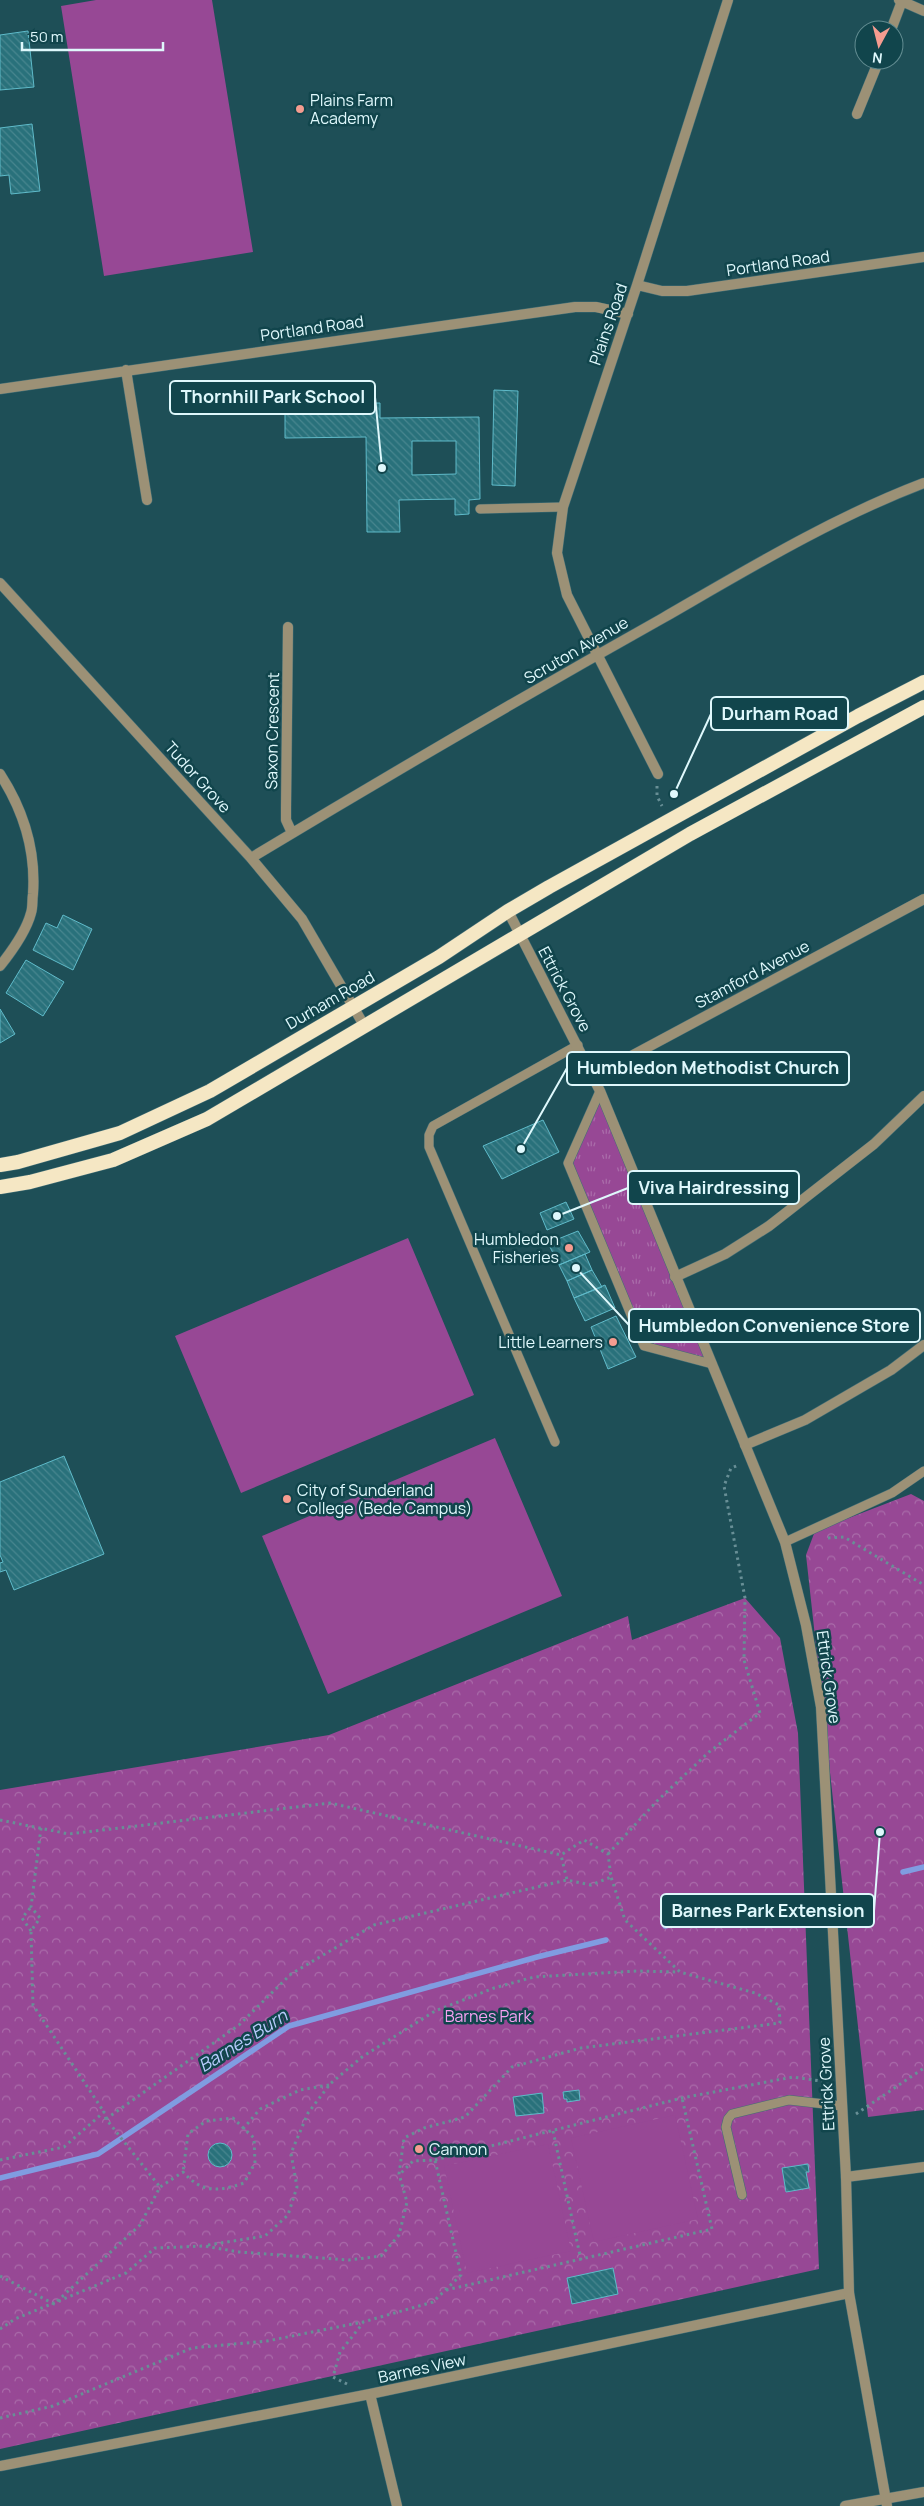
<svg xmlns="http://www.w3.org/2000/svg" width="924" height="2506" font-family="Manrope,sans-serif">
<defs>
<pattern id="grass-tufts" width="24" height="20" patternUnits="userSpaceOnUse" patternTransform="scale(1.25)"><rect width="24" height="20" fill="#974895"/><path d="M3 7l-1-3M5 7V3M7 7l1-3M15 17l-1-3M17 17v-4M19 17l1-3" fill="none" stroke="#aa6caa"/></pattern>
<pattern id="park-crowns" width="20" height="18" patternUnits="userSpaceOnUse" patternTransform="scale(1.25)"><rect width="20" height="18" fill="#974895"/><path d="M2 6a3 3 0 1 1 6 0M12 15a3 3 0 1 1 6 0" fill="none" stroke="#aa6caa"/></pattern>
<pattern id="building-back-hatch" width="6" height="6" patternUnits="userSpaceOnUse" patternTransform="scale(1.25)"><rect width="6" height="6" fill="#29717b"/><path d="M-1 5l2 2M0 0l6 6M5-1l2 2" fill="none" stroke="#48868f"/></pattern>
</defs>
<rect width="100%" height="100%" fill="#1e4f57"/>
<path fill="url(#grass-tufts)" d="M600,1091L712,1364L644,1346L568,1163Z"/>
<path fill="url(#park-crowns)" d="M911,1494L924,1501V2110L868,2117L806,1555L815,1531Z
M745,1598L780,1638L798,1733L819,2269L0,2449V1790L329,1735L628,1616L632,1640Z"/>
<path fill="#974895" d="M96,0H212L253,252L104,276L61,6Z
M408,1238L474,1395L241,1493L175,1336Z
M495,1438L562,1596L328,1694L262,1536Z
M675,2115L698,2219L594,2242L571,2138Z
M548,2144L571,2251L467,2273L444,2166Z"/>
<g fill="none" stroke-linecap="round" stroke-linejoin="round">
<path stroke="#809ce1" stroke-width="5.5" d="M903,1872L924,1867
M665,1926L779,1898
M0,2178L98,2154L289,2026L537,1957L606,1940"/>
</g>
<path fill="url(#building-back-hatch)" stroke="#5fbbca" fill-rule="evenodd" d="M28,31L34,87L0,90V35Z
M32,124L40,191L11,194L9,175L0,176V128Z
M494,390L518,391L515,486L492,485Z
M380,403V418L479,417L480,499L469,500V514L455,515V499L399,500L400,532H367L366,437L285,438V404ZM412,441H456V474L412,475Z
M63,915L92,929L73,970L33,950L46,923L57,928Z
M26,960L64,982L43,1016L6,993Z
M0,1009L15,1034L0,1043Z
M543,1120L559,1152L502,1179L483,1146Z
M566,1202L574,1219L547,1230L540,1213Z
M578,1231L590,1252L559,1265L548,1243Z
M585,1254L592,1270L567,1281L559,1265Z
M592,1270L602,1287L574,1298L567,1281Z
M605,1285L615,1308L585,1321L574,1298Z
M616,1316L636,1357L608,1369L591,1327Z
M64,1456L104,1554L14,1590L6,1570L0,1572V1563L3,1562L0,1555V1482Z
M579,2090L580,2100L567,2102V2099H564L563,2092Z
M542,2093L544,2113L516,2116L513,2097Z
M208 2155a12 12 0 1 1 24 0a12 12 0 1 1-24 0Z
M808,2164L809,2172H806L809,2188L786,2192L782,2168Z
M613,2268L618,2294L572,2304L567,2278Z"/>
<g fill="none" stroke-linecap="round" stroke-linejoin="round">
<defs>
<path id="service" d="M480,509L563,507
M600,1091L568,1163L644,1346L712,1364
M555,1442L429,1147V1135L433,1126L578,1045
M785,1542L892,1493L924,1471
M742,2195L726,2127L728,2119L732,2114L789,2100L842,2106"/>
<path id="minor" d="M899,0L924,11
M891,30L902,1
M857,114L879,60
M637,285L662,291H687L924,257
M126,370L147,500
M0,389L575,307H596L628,314
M0,583L251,858L302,919L365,1027
M288,627L286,808V820L292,833
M0,774C24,811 36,850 33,894C32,900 33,907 31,913C26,932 12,951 0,966
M658,774L567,595L557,553L563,507L637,285L728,0
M251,858C387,776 524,696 663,618C748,569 832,518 924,483
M594,1076L924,899
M675,1277L725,1254L769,1226L874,1144L924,1096
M745,1445L805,1420L891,1370L924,1345
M846,2177L924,2167
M370,2394L397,2506
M0,2466L370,2394L849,2293
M845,2506L924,2492"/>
<path id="tertiary" d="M508,911L600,1091L785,1542L806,1625L821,1707L846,2177L849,2293L887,2506"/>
<path id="trunk" d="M0,1165L18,1162L120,1133L210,1091L439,957L508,911L549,887L858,716L924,682
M0,1187L30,1182L113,1160L207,1119L690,834L924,707"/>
</defs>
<use href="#service" stroke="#416d75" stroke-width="10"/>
<use href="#minor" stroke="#416d75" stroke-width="11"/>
<use href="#tertiary" stroke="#416d75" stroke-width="11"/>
<use href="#trunk" stroke="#416d75" stroke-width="15"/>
<path stroke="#688f96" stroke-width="3" stroke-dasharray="2.5 4" stroke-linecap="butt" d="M657,786V796L662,806
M828,1538L844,1537L924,1585
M0,1820L69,1834L330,1803L561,1855L584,1840L608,1854L611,1877L591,1885L567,1880L561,1855
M41,1828L31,1907L40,1918L31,1931L33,2005L104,2112
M608,1854L657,1801L709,1752L760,1713L744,1660L745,1598L724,1486L731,1468L739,1465
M31,1931L22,1918L31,1907
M856,2114L924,2068
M106,2119L239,2025L291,1974L374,1925L567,1880
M243,2129L260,2109L300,2090L329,2085
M553,2131L581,2260
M0,2160L64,2147L104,2112L106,2119L160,2187
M435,2160L682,2098L793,2077L828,2082
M208,2245L265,2236L288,2215L297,2187L291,2153L308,2113L330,2084L362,2057L435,2011L494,1988L534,1977L637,1971L679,1972
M0,2276L54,2304L140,2225L160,2187L183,2172C202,2193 218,2192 244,2183L255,2163L254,2138L233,2118L206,2121L188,2134L183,2172
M446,2290L712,2229L682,2098
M0,2329L15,2319L126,2273L155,2248L204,2246L239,2252L349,2260L381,2256L399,2235L407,2202L399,2174L404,2138L424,2128L465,2117L512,2067L581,2048L780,2023L779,2005L755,1993L680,1972L625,1920L611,1877
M347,2384L333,2377L340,2352L363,2323
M0,2418L53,2406L192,2348L267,2341L363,2322L433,2302L461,2275L435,2160L413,2161L400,2174"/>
<use href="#service" stroke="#9c9176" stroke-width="9"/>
<use href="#minor" stroke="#9c9176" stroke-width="10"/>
<use href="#tertiary" stroke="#9c9176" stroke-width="10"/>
<use href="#trunk" stroke="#f5e7c4" stroke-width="14"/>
</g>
<g fill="#f59c90" stroke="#11454c" stroke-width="2">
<circle cx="300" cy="109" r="5"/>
<circle cx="569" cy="1248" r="5"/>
<circle cx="613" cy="1342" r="5"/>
<circle cx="287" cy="1499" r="5"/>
<circle cx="419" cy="2149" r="5"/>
</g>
<g text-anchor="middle" stroke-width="5" stroke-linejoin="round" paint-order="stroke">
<g font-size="16" fill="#dff8fc" stroke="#11454c" text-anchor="start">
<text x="310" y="106">Plains Farm<tspan x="310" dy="18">Academy</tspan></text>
<text x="559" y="1245" text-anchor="end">Humbledon<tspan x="559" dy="18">Fisheries</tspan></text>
<text x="603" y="1348" text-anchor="end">Little Learners</text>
<text x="297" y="1496">City of Sunderland<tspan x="297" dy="18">College (Bede Campus)</tspan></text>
<text x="429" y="2155">Cannon</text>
</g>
<g font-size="16" fill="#dff8fc" stroke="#11454c">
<text transform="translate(778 263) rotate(-8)" y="6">Portland Road</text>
<text transform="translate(608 324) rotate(-71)" y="6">Plains Road</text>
<text transform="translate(312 328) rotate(-8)" y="6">Portland Road</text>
<text transform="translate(576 650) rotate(-30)" y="6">Scruton Avenue</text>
<text transform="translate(272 731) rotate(-89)" y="6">Saxon Crescent</text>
<text transform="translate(198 777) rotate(48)" y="6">Tudor Grove</text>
<text transform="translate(752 974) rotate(-28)" y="6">Stamford Avenue</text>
<text transform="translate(565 989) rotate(62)" y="6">Ettrick Grove</text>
<text transform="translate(330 1000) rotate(-30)" y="6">Durham Road</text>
<text transform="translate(829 1677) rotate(82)" y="6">Ettrick Grove</text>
<text transform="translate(826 2084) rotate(-93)" y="6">Ettrick Grove</text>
<text transform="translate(422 2368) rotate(-12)" y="6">Barnes View</text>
</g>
<g font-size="16" fill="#f7a1f2" stroke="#11454c">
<text x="488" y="2022">Barnes Park</text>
</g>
<g font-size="18" font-style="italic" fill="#b8cbfc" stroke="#11454c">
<text transform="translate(243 2041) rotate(-32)" y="6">Barnes Burn</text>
</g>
</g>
<path fill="none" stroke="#dff8fc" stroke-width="2" d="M382 468L375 397M674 794L711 714M521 1149L567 1068M557 1216L628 1188M576 1268L629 1325M880 1832L874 1911"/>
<g fill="#dff8fc" stroke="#11454c" stroke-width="2">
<circle cx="382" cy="468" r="5"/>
<circle cx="674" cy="794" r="5"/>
<circle cx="521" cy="1149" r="5"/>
<circle cx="557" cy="1216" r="5"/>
<circle cx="576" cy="1268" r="5"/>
<circle cx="880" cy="1832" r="5"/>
</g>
<g fill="#11454c" stroke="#dff8fc" stroke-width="2">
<rect x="170" y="381" width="205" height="33" rx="5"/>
<rect x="711" y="697" width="137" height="33" rx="5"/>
<rect x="567" y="1052" width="282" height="33" rx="5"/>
<rect x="628" y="1171" width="171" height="33" rx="5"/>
<rect x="629" y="1309" width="291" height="33" rx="5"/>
<rect x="661" y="1894" width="213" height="33" rx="5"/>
</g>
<g font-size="18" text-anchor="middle" font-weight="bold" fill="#dff8fc">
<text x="273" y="403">Thornhill Park School</text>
<text x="780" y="720">Durham Road</text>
<text x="708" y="1074">Humbledon Methodist Church</text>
<text x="714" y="1194">Viva Hairdressing</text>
<text x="774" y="1332">Humbledon Convenience Store</text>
<text x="768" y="1917">Barnes Park Extension</text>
</g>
<g transform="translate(879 45) rotate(187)"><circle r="24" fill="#11454c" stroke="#638d92"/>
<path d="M0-4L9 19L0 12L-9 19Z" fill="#f59c90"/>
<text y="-8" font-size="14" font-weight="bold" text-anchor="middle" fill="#dff8fc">N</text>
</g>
<path d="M22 42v8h141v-8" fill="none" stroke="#dff8fc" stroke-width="2.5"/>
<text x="30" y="42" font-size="15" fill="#dff8fc" stroke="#11454c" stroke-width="4" paint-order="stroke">50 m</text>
</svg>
